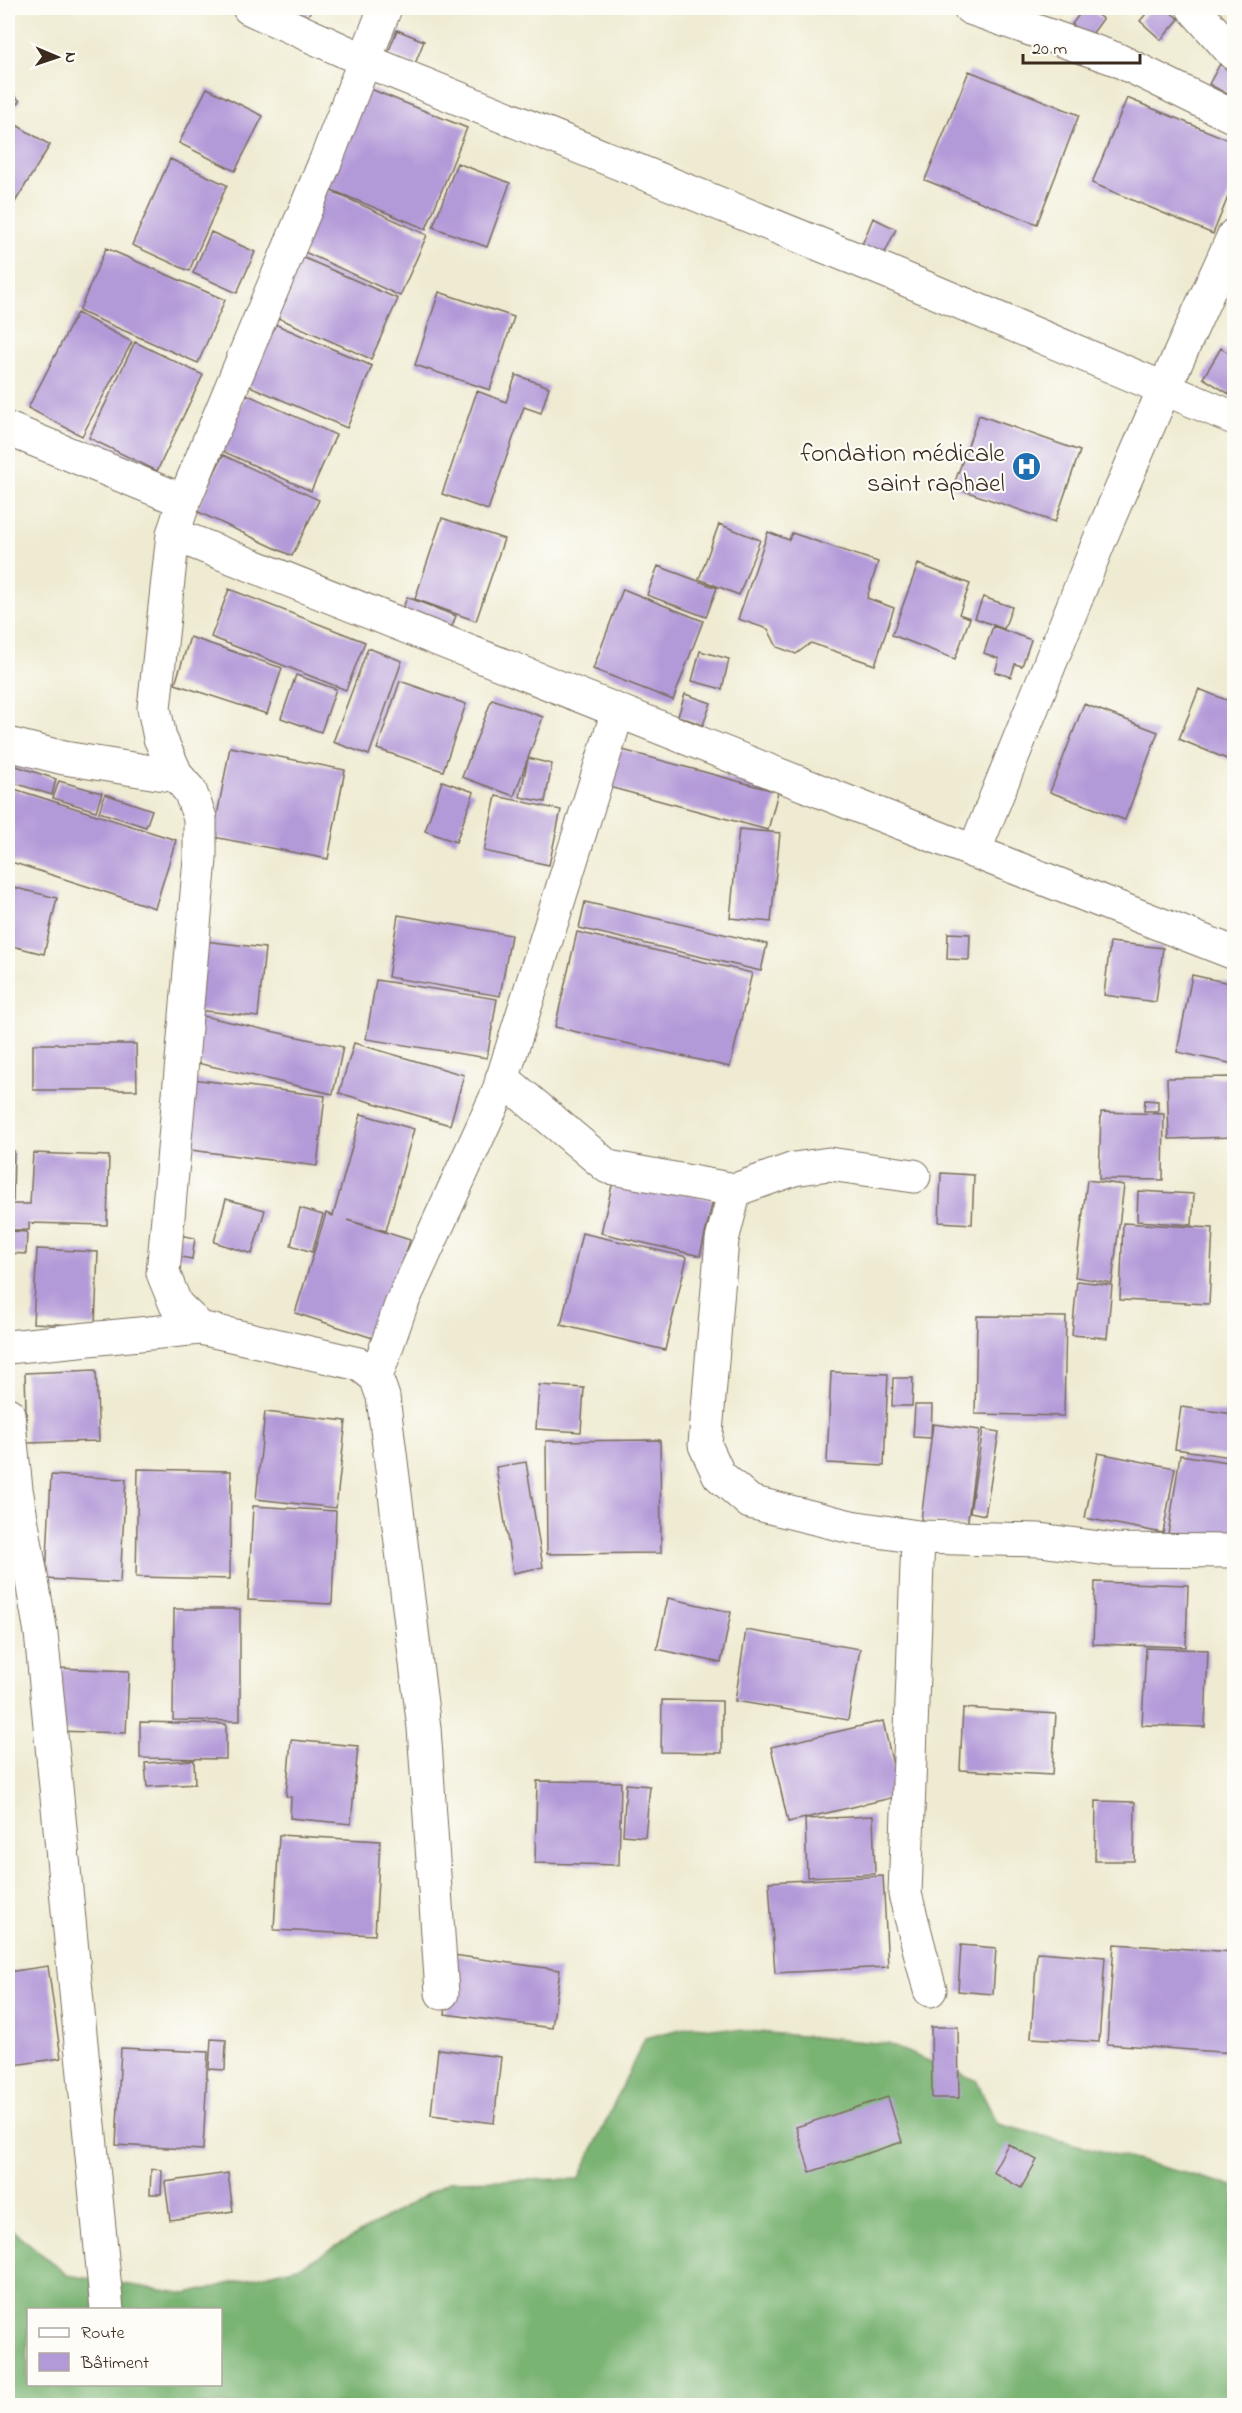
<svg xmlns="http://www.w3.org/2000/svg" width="1242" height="2413" font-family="'Indie Flower',sans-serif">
<rect width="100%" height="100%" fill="#fdfcf7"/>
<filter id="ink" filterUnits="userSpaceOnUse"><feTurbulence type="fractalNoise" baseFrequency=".0167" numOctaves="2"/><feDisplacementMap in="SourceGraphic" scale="12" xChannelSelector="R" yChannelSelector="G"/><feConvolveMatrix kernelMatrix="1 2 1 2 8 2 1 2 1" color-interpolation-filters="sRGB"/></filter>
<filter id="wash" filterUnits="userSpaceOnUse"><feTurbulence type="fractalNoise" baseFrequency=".008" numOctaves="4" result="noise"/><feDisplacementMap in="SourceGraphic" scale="24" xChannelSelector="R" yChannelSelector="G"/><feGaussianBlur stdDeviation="1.35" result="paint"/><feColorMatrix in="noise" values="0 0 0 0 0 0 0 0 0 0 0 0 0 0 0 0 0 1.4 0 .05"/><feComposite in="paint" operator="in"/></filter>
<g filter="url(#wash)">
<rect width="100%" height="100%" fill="#efebd2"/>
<path fill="#7ab473" stroke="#5a6f48" stroke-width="1.5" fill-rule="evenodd" d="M693,2026L887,2044L976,2080L998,2124L1234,2186V2405H8V2226L67,2275L187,2294L302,2266L450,2181L579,2179L645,2038ZM28,2310H220V2384H28Z"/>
<g id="blocks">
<path fill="#b299d8" d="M288,8H312L308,16Z
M1084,8H1087L1103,19L1090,37L1072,24Z
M1151,8H1165L1179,19L1161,40L1140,21Z
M397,30L424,41L415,64L388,53Z
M1220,64L1234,71V98L1209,84Z
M969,71L1079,115L1037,224L925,180Z
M207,88L263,116L235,171L179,143Z
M368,88L467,128L426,229L327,188Z
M8,89L20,101L8,115Z
M1127,98L1234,142V182L1213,234L1092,183Z
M8,120L50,145L15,202L8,198Z
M170,159L227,185L189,271L132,245Z
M457,163L510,183L487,247L433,227Z
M325,188L427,235L400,296L298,249Z
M873,218L896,229L883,257L861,247Z
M211,232L255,252L237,293L193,273Z
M106,248L225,300L198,363L79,311Z
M293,253L398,299L371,359L267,313Z
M439,292L514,317L490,390L415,365Z
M77,313L132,342L82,436L28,408Z
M270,322L372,366L347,428L245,384Z
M135,342L203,375L157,471L89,438Z
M1221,348L1234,357V397L1203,378Z
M516,375L549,387L541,413L524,407L488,510L442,494L477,391L506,402Z
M246,394L336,435L311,491L220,450Z
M979,415L1080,451L1055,522L953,487Z
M223,455L319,500L292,556L196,511Z
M442,518L504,539L476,621L415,599Z
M719,524L760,540L739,595L699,579Z
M768,532L789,540L792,533L878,562L867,598L894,608L875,665L811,643L796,654L777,647L768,629L738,619Z
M918,564L970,584L959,614L970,618L955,659L892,635Z
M658,566L717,588L706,617L647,595Z
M229,589L365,642L346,690L211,637Z
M623,589L703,621L673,700L593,669Z
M407,597L456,616L451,629L402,611Z
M983,597L1012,607L1004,629L975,618Z
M993,626L1031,640L1022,666L1015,664L1011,677L995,672L999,659L984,653Z
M190,637L282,668L267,714L175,684Z
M368,648L402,661L369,755L333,742Z
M700,651L729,659L722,689L692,681Z
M296,675L336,689L321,732L281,718Z
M400,681L466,704L443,771L377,749Z
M1199,689L1234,703V762L1179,739Z
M685,694L711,703L703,725L678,716Z
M492,699L543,717L528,758L552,764L545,802L520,797L528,758L514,796L462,777Z
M1084,704L1158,732L1125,820L1050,792Z
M230,747L345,770L328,859L213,837Z
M619,749L778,792L768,830L609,787Z
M10,764L56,779L52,795L8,781Z
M59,781L102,793L96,811L53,798Z
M442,781L474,792L456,842L425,831Z
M8,787L176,840L155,908L8,861Z
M105,794L152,810L146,827L99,812Z
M496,796L561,810L549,865L484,851Z
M739,829L780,833L771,922L730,918Z
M8,886L57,898L44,954L8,945Z
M585,902L767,944L761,971L579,928Z
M398,915L511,935L500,996L388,977Z
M577,932L752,973L730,1067L555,1027Z
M948,933L970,934L969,960L947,959Z
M204,941L265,948L258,1017L197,1010Z
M1110,942L1163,948L1156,1002L1104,995Z
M1192,975L1234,984V1064L1177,1052Z
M376,980L497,999L487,1058L366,1039Z
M185,1012L343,1047L333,1094L175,1058Z
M354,1043L464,1075L450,1125L339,1093Z
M33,1044H136L137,1090H33Z
M1234,1077V1137L1169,1139L1167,1078Z
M184,1078L325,1096L317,1166L175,1148Z
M1145,1100L1158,1101V1111H1144Z
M1101,1112L1164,1114L1163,1180L1099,1179Z
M361,1114L414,1129L386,1231L347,1220L410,1240L379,1340L295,1313L326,1213L333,1216Z
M8,1151H14L13,1201H8Z
M33,1153L109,1156L107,1225L29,1223V1230H8V1204H30Z
M941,1173L974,1175L972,1224L939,1222Z
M614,1177L713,1200L700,1256L601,1233Z
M1087,1180L1124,1185L1112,1283L1075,1277Z
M1138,1191L1194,1194L1192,1225L1137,1221Z
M226,1199L265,1210L252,1254L214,1242Z
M300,1208L323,1215L312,1252L291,1245Z
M1123,1223L1213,1228L1209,1304L1120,1300Z
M8,1231L27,1232L26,1254L8,1253Z
M582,1233L687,1257L665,1350L561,1325Z
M179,1235L195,1238L192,1259L176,1256Z
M37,1249L98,1252L95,1326L33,1323Z
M8,1256H11L9,1301H8Z
M1077,1281L1112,1285L1107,1338L1072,1335Z
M977,1316L1066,1317L1064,1416L975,1414Z
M96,1370L99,1441L27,1443L25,1373Z
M831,1372L888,1374L884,1466L827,1463Z
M893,1378H913L912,1406H892Z
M539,1385L584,1388L581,1432L536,1429Z
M915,1405H932L931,1438L913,1437Z
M1181,1407L1234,1414L1231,1457L1175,1449Z
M265,1412L346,1421L336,1508L256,1499Z
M933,1424L980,1430L967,1526L921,1520Z
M983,1429L999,1432L985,1515L970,1512Z
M660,1440L661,1553L547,1554L546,1441Z
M1098,1453L1175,1468L1163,1533L1085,1518Z
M1180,1455L1234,1463V1551L1167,1541Z
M526,1462L543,1567L513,1573L496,1467Z
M138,1469L231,1471L230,1579L136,1577Z
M51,1475L126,1479L120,1583L46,1579Z
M253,1506L336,1511L332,1604L248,1600Z
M1095,1582L1188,1585L1186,1647L1093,1644Z
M668,1598L731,1612L721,1663L657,1649Z
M174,1609H240V1721L173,1720Z
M746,1630L860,1649L848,1720L735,1701Z
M1146,1648L1208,1650L1205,1727L1142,1725Z
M57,1668L129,1671L126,1733L55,1731Z
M662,1700L722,1701V1753L661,1752Z
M963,1708L1056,1714L1052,1775L960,1770Z
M883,1721L900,1796L788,1822L771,1747Z
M140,1722L226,1724V1759L140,1758Z
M291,1740L358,1746L351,1824L290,1818L291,1797L286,1796Z
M194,1760L195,1784L147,1787L145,1763Z
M537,1781L621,1782L619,1865L535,1863Z
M626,1784L650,1786L645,1837L623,1835Z
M1096,1801L1135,1802L1134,1861H1095Z
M873,1816L875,1874L807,1877L805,1819Z
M279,1835L380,1841L375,1935L274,1930Z
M883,1876L888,1967L775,1973L769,1882Z
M1114,1944L1234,1952V2053L1107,2044Z
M961,1945L996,1948L993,1994L958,1991Z
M1037,1952L1105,1957L1099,2042L1031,2038Z
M453,1955L560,1970L552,2028L445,2014Z
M48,1966L61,2058L8,2066V1972Z
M931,2027H958L959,2098H932Z
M211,2039L226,2040L225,2070L209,2069Z
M121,2048L208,2052L203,2150L116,2145Z
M438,2049L501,2057L494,2123L431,2115Z
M888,2097L902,2142L810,2172L796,2127Z
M1008,2144L1037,2160L1021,2188L993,2172Z
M151,2169L162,2170L161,2194H150Z
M228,2173L233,2211L170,2220L165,2182Z"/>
</g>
</g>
<g filter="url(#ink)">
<use href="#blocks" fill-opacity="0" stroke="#7a6e5d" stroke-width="1.5"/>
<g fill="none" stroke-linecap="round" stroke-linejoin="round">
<defs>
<path id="street" d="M249,8L364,60L888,272L1234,418
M970,8L1116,59L1234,117
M1193,8L1234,54
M8,429L184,501L173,534L850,803L1234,953
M184,501L326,160L385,8
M173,534L154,708L160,738L177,776L190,791L200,818V859L163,1273L176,1305L200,1328L359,1364L376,1377L383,1397L424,1728L442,1993
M8,744L64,758L177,776
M974,852L1100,539L1165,387L1234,235
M502,1078L608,1167L735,1190L794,1169L829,1164L914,1176
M735,1190L722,1240L705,1445L719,1475L750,1502L851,1527L918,1537L1040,1540L1115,1550L1234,1551
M8,1347L200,1328
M376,1377L401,1305L498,1093L618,711
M8,1414L16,1489L41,1633L107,2310
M918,1537L905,1894L930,1990"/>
</defs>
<use href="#street" stroke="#7a6e5d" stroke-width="35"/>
<use href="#street" stroke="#fff" stroke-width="33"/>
</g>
</g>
<defs>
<symbol id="hospital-disc" viewBox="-11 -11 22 22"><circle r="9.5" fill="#1f6fb2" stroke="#fdfcf7"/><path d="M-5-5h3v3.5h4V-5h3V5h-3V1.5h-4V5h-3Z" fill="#fff"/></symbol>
</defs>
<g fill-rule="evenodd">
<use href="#hospital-disc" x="1010" y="450" width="33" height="33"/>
</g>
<g text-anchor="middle" stroke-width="4.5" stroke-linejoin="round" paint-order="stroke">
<g font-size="26" fill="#3b2a1e" stroke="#fdfcf7" text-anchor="end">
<text x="1005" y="461">fondation médicale<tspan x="1005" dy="30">saint raphael</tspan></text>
</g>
</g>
<rect width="1242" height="2413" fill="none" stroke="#fdfcf7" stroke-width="30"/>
<rect x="27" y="2308" width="195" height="78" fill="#fdfcf7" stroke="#afa8a0" stroke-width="1.5"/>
<rect x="39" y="2328" width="30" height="9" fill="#ffffff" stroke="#afa8a0" stroke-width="1.5"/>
<text x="81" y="2338" font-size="18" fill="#3b2a1e">Route</text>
<rect x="39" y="2353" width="30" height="18" fill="#b299d8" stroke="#afa8a0" stroke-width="1.5"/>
<text x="81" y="2368" font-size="18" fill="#3b2a1e">Bâtiment</text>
<g transform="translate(57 57) rotate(92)" stroke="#fdfcf7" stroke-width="4.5" paint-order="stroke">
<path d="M0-4.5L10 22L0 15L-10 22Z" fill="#3b2a1e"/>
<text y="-9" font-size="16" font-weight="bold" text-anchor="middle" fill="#3b2a1e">N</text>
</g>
<path d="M1023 54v9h117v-9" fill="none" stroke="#3b2a1e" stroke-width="3"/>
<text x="1032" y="54" font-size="18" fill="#3b2a1e" stroke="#fdfcf7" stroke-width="4.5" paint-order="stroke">20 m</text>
</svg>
